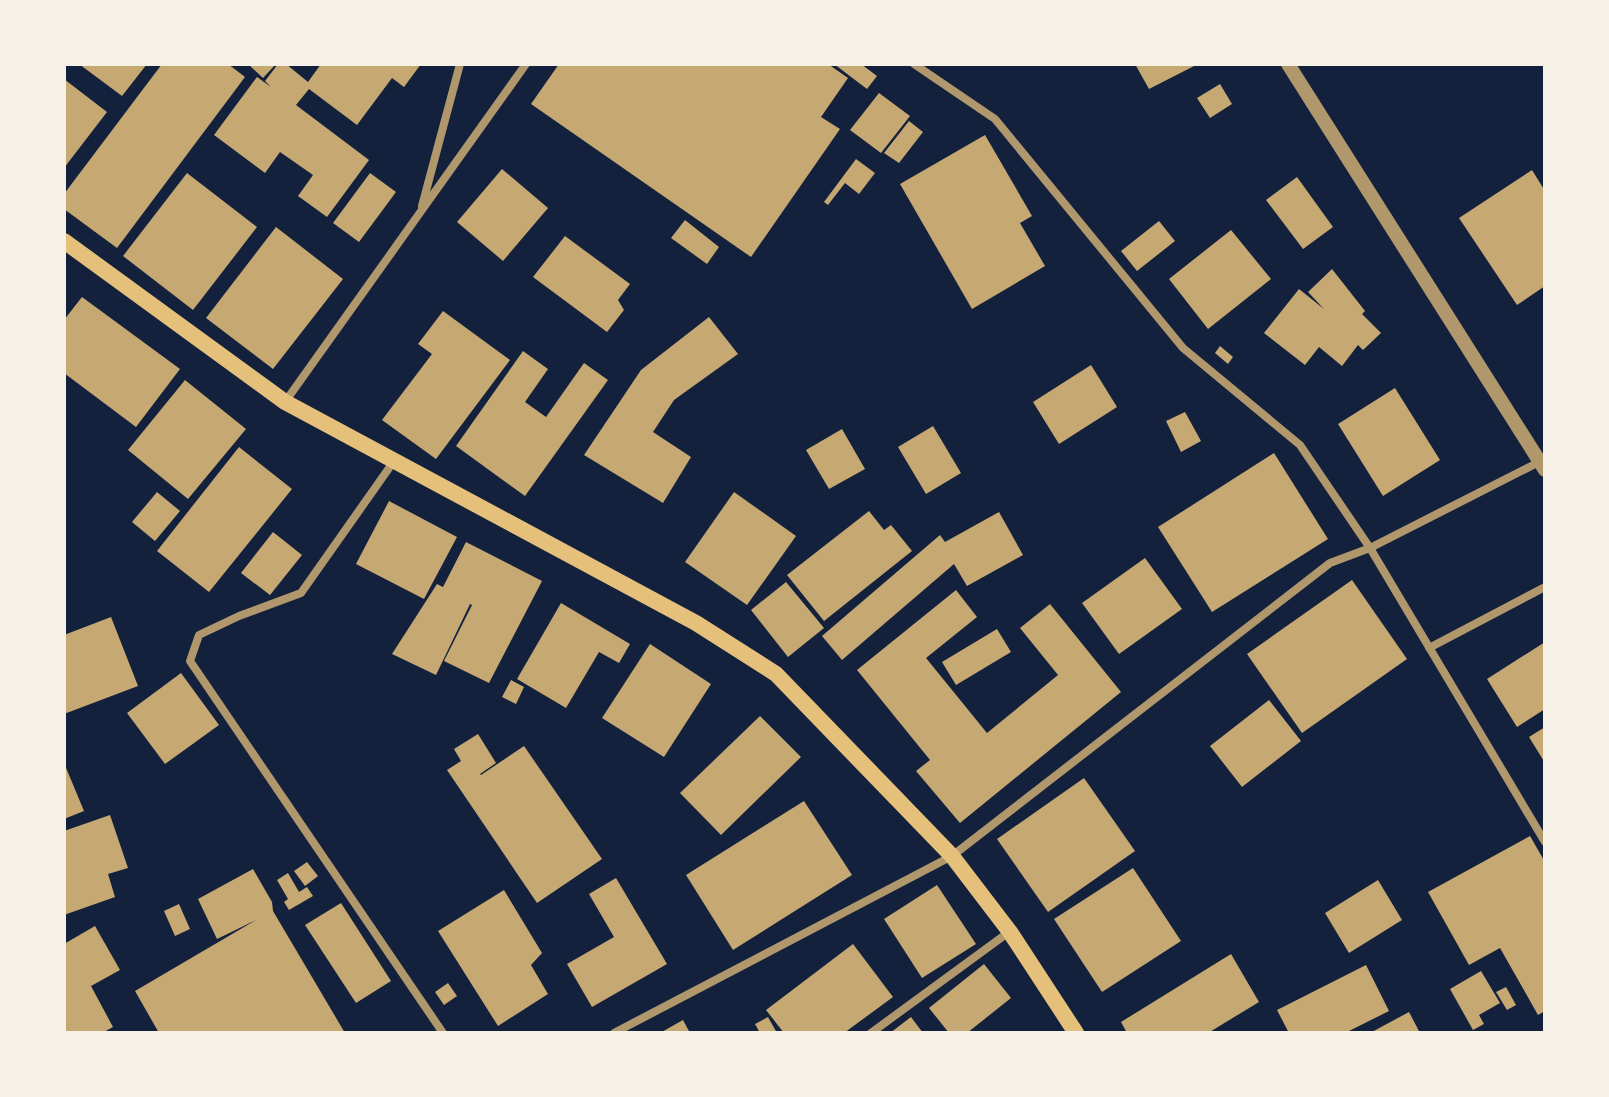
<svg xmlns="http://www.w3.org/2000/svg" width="1609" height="1097" font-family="'Noto Sans',sans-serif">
<rect width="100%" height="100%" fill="#14213d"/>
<path fill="#c6a872" d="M79,64H147L122,96Z
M162,64H228L245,77L117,248L64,209V194Z
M248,64H276L263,78Z
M278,64H286L308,82L321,64H421L404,87L392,78L357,125L309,89L296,105L369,160L327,217L298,196L313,175L280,152L265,173L214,135L257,77L271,87L265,81Z
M559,64H828L848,78L821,117L840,129L751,257L531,104Z
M834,64H861L877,76L867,89Z
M1135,64H1198L1149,89Z
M64,79L107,112L64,168Z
M1220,84L1232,104L1210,118L1197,98Z
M879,93L910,116L881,153L850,130Z
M909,121L923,132L899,163L884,153Z
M985,135L1032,216L1020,223L1045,266L972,309L900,184Z
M856,159L875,173L859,194L845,183L828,205L824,202Z
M502,169L548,208L503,261L457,222Z
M1532,170L1545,191V286L1517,305L1459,218Z
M187,173L257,227L193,310L123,256Z
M370,173L396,192L359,242L333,223Z
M1297,177L1333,227L1303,249L1266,200Z
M685,220L719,247L707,264L671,238Z
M1159,221L1175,241L1137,271L1121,251Z
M276,227L343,279L273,369L206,318Z
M1231,230L1271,279L1208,329L1169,279Z
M565,236L630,284L618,300L624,310L607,332L533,277Z
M1332,269L1365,311L1362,314L1381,333L1363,350L1358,345L1342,366L1319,347L1305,365L1264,333L1299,289L1324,309L1308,292Z
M82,297L180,369L136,427L64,373V320Z
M443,311L510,360L436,459L382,420L432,354L418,344Z
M709,317L738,354L674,400L653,432L691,457L663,503L584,455L641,370Z
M1220,346L1233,357L1228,364L1215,353Z
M523,351L548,369L525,402L546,417L584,363L608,380L525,496L456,446Z
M1091,365L1117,407L1059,444L1033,402Z
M185,380L246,429L188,499L128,450Z
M1395,388L1440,460L1383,496L1338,424Z
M1185,412L1201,441L1181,452L1166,421Z
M933,426L961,473L926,494L898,447Z
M842,429L865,469L829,489L806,450Z
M239,447L292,489L209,592L157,551Z
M1274,453L1328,539L1212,612L1158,527Z
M157,492L180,511L155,541L132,522Z
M734,492L796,536L747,605L685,562Z
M389,501L457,537L424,599L356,564Z
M869,511L884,530L891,525L912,551L824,621L787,575Z
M999,512L1023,555L967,586L954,564L842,660L822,636L940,535L945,542Z
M273,532L302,555L270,595L241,573Z
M466,542L542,581L489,683L444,661L472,605L470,604L436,675L392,654L437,584L443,587Z
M1145,558L1182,609L1119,654L1082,603Z
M1352,580L1407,659L1302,733L1247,654Z
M786,582L824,628L788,657L751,610Z
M956,590L977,617L926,658L987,733L1058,675L1020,628L1050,604L1121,692L960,823L916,771L930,760L857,670Z
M561,603L630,644L619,663L599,652L566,708L517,679Z
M111,617L138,686L64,714V635Z
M997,629L1011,652L956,685L942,662Z
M1545,642V709L1517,727L1487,679Z
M650,644L711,684L664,757L602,718Z
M181,673L219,725L165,764L127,713Z
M511,680L524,687L516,704L502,697Z
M1269,700L1301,741L1242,787L1210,746Z
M760,716L801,757L721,835L680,793Z
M1545,727V763L1529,737Z
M478,734L496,763L480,774L481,775L524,746L602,859L537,903L447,770L461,761L454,749Z
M64,763L84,811L64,819Z
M1084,778L1135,851L1048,912L997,839Z
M804,801L852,875L733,950L686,875Z
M110,815L128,868L108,874L115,897L64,915V831Z
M1530,836L1545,862V1011L1538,1015L1500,948L1469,965L1428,892Z
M307,862L318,876L305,886L294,871Z
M1133,868L1181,941L1102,992L1054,919Z
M253,869L272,902L273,911L345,1033H159L135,991L256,920L217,939L198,899Z
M288,873L299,892L307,887L313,896L289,910L284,902L288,899L277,880Z
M616,878L667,964L592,1007L567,964L614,937L589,894Z
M1378,880L1402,920L1349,953L1325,913Z
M937,885L976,944L922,978L884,919Z
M504,890L542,953L531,965L548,994L498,1026L438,931Z
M341,903L391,981L356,1003L305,925Z
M179,904L190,929L175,936L164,911Z
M95,926L120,970L91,986L113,1027L102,1033H64V944Z
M853,944L893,997L844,1033H784L766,1010Z
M1231,954L1259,1002L1208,1033H1127L1121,1022Z
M984,964L1011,998L967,1033H949L929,1008Z
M1366,965L1389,1011L1345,1033H1289L1277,1010Z
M1481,971L1500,1003L1479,1015L1484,1024L1473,1030L1450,989Z
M448,983L457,996L444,1005L435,992Z
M1506,987L1516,1005L1507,1010L1496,992Z
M1409,1012L1420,1033H1370Z
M768,1017L777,1033H760L755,1024Z
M911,1017L923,1033H890Z
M683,1020L690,1033H660Z"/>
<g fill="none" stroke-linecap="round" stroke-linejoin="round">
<path stroke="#b1986c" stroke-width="8" d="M914,64L995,119L1183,348L1300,445L1370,548L1545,842
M422,206L460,64
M285,402L526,64
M394,461L301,593L239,616L199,635L190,661L443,1033
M1429,648L1545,587
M614,1033L952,856L1330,563L1370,548L1541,461
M871,1033L1009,932"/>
<path stroke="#b1986c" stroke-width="14" d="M1288,64L1545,470"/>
<path stroke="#e5c07b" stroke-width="16" d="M64,241L285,402L696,623L776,674L952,856L1010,932L1076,1033"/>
</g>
<rect width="1609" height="1097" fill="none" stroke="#f6f1e7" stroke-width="132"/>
</svg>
